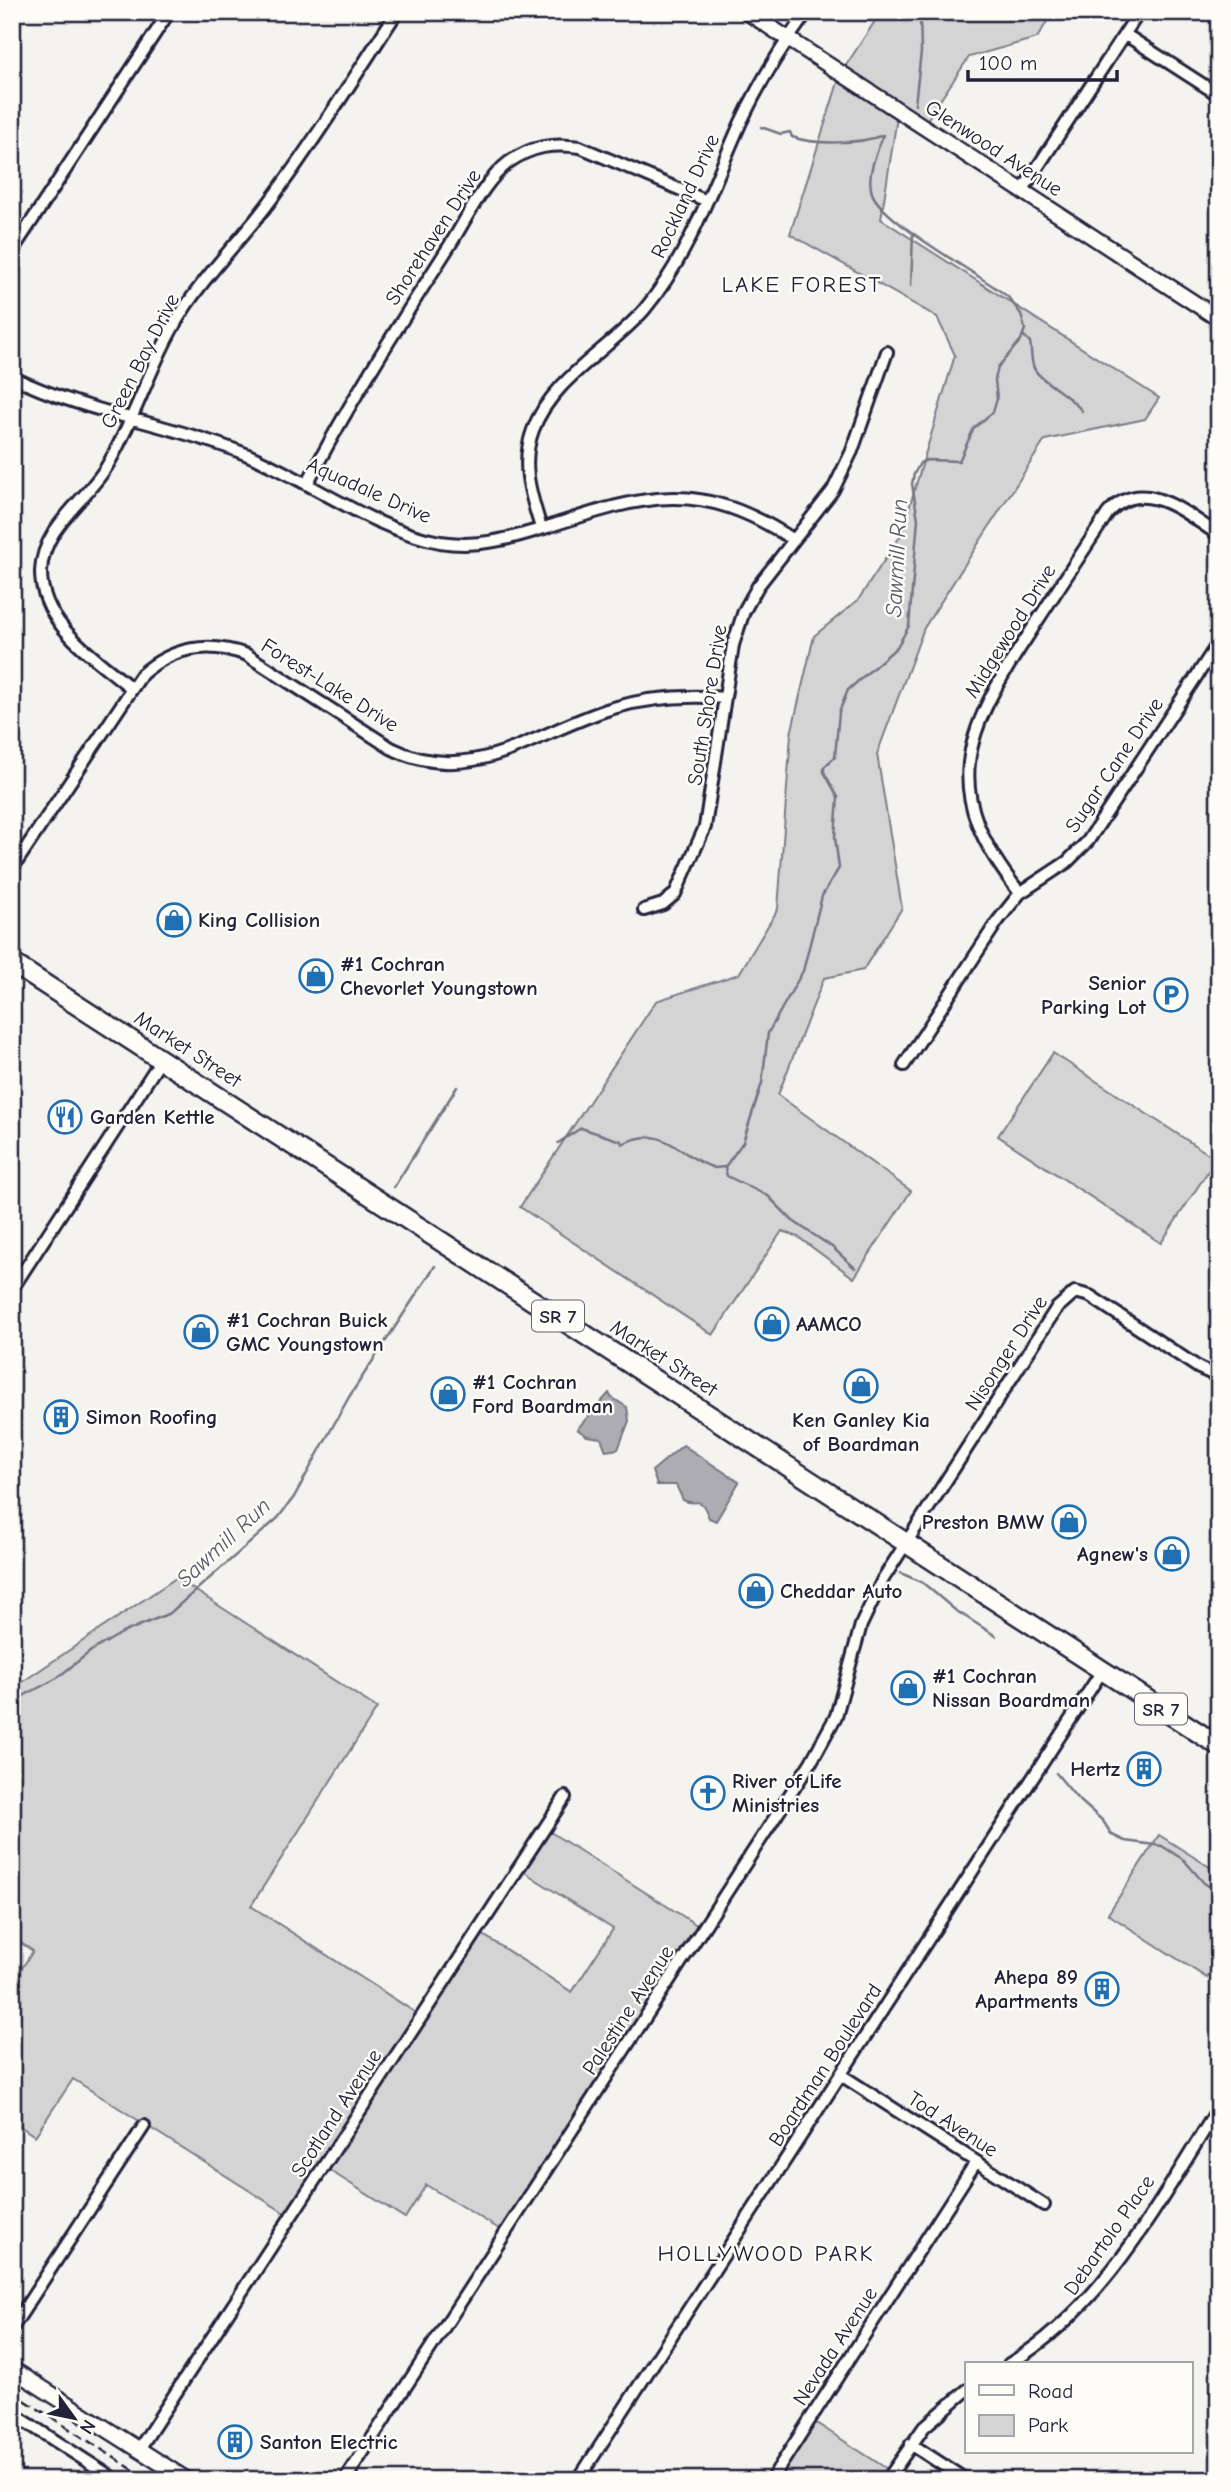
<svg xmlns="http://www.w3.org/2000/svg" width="1231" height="2492" font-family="'Comic Neue',sans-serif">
<rect width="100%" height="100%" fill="#f4f3ef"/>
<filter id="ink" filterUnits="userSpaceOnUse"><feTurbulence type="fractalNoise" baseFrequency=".0143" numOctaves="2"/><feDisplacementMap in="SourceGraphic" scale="14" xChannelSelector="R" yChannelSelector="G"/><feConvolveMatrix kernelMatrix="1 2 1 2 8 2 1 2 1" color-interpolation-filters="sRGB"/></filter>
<g filter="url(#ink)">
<path fill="#d5d4d5" stroke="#7c7b88" stroke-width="2" d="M881,12H1053L1037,38L969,57L923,126L898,111L881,219L1159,398L1145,419L1045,440L924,628L877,754L902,908L863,970L824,978L778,1095L911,1191L854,1278L798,1237L782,1231L713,1335L520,1207L656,1001L739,974L778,909L791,734L814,636L858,600L901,535L955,355L937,317L790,234L841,73Z
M1053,1053L1216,1159L1161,1243L998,1136Z
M176,1578L377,1708L251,1906L421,2016L477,1931L572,1992L613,1929L518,1868L544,1828L703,1929L506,2233L426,2185L405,2218L324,2167L291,2217L73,2079L35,2136L12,2121V1983L33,1951L12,1937V1689Z
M1159,1835L1219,1873V1959L1207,1978L1108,1914Z
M810,2419L892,2472L887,2480H771Z"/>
<path fill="#acacb2" stroke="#757582" stroke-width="2" d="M609,1393L611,1397L627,1407L629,1421L618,1449L606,1451L601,1438L587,1436L577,1429Z
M683,1445L739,1482L716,1521L709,1518C699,1492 699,1508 683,1500L676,1485H657L652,1471Z"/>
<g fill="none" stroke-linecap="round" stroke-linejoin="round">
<path stroke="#757582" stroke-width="2.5" d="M915,104L921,52L920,12
M761,127L781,134L790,132L792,137C815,145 861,144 883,135
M911,286L913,233
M1023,335L1030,342C1032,351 1030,362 1035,370C1043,383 1069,394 1082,411
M558,1143L581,1128L621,1141L622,1144C667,1122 677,1157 715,1168L725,1167L743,1142L762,1083L768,1033L803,971L822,896L839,868L835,837L838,797L824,772V767L835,757L839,712L848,690L897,647L909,626L918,519L912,484L914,474L920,463L927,460L959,461L974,428L993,412L997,399L995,380L998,367L1021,340L1025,329L1021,314L1008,297C980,274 882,222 872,193C866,174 877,153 883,135
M725,1167L727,1176L768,1196L793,1221L832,1247L855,1268
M394,1187L457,1087
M901,1573L923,1583L955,1610L996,1636
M12,1702L57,1678L91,1651L122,1633L170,1613L278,1518L294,1497L349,1397L435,1266
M1056,1773L1076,1797L1103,1821L1112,1835L1125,1841L1162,1846L1184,1860L1204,1883L1219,1893"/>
<defs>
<path id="minor" d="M1126,35L1219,95
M1022,191L1139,12
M12,251L169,12
M12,377C85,413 168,423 243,453C309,479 370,529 440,542C477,548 509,539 544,528C646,495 697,477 794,540
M307,484C350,401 400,323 450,245C467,218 484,181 509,162C532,146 553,143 580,147L707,201
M541,528C531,495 520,465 533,430C551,380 610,349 644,310C690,255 712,186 741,122C759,84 782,46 807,12
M132,689C95,657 41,625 41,572C42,527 86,501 107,466C137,416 152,358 184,309C209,270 243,238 270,201C315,141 355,76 397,12
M12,869L142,674C173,647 209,641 247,655L391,748C472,789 536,731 613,708C650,697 686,695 725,698
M1020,893C938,791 963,734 1029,634C1055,593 1082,553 1108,513C1143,474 1186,514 1219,535
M644,910L663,904L675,894L705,827L733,645L744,611L758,586L833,490L852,451L887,352
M904,1065L997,922L1020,893L1067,862L1088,841L1219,642
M12,1289L161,1060
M841,2075L1044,2205
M12,2328L144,2126
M1009,2364C1106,2306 1159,2201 1219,2107
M12,2413L116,2480
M911,2444L966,2480
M139,2449L565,1797
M345,2480L811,1762L836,1716L861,1625L883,1579L1056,1309L1075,1292L1090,1296L1199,1368L1219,1377
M578,2480L1102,1671
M771,2480L976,2162
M887,2480L924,2427L967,2390"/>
<path id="tertiary" d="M747,12L1219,319
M12,2369L187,2480"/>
<path id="primary" d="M12,963L1219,1746"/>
</defs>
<use href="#minor" stroke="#22223b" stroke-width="16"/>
<use href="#tertiary" stroke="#22223b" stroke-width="19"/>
<use href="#primary" stroke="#22223b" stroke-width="23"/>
<use href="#minor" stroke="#fdfcf7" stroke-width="10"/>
<use href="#tertiary" stroke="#fdfcf7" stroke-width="14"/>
<use href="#primary" stroke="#fdfcf7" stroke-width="18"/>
<path stroke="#22223b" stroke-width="2.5" stroke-dasharray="10 5" stroke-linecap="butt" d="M12,2392L149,2480"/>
</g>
</g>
<defs>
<symbol id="shop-ring" viewBox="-11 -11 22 22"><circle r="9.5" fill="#fdfcf7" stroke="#1f6fb2" stroke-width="1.5"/><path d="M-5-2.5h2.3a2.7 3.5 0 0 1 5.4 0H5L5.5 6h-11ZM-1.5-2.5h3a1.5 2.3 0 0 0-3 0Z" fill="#1f6fb2"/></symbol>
<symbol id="parking-ring" viewBox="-11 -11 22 22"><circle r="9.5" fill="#fdfcf7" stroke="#1f6fb2" stroke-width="1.5"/><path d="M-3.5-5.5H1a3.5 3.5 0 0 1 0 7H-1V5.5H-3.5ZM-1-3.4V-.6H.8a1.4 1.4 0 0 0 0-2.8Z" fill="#1f6fb2"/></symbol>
<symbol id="restaurant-ring" viewBox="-11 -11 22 22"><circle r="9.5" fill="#fdfcf7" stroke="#1f6fb2" stroke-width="1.5"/><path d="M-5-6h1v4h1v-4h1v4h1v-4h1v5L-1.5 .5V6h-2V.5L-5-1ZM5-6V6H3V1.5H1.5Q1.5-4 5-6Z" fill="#1f6fb2"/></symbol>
<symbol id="building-ring" viewBox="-11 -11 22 22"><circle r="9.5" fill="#fdfcf7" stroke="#1f6fb2" stroke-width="1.5"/><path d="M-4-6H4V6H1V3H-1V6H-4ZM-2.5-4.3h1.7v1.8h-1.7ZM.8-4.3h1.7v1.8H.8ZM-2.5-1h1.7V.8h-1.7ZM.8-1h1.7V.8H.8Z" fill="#1f6fb2"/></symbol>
<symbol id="church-ring" viewBox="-11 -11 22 22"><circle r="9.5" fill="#fdfcf7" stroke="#1f6fb2" stroke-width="1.5"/><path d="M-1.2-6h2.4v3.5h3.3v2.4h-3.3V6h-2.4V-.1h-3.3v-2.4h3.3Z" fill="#1f6fb2"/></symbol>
</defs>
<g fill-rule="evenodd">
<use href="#shop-ring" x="155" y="901" width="38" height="38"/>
<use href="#shop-ring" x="297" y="957" width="38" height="38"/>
<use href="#parking-ring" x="1152" y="976" width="38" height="38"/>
<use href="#restaurant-ring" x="46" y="1098" width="38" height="38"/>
<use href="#shop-ring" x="753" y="1305" width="38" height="38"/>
<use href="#shop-ring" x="182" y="1313" width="38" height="38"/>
<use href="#shop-ring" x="842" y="1367" width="38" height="38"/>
<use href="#shop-ring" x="429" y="1375" width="38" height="38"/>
<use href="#building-ring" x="42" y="1398" width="38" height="38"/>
<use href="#shop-ring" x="1050" y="1503" width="38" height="38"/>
<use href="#shop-ring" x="1153" y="1535" width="38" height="38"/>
<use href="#shop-ring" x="737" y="1572" width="38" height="38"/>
<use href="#shop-ring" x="889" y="1669" width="38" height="38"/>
<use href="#building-ring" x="1125" y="1750" width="38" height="38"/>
<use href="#church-ring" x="689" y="1774" width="38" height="38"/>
<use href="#building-ring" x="1083" y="1970" width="38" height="38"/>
<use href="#building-ring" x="216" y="2423" width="38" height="38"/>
</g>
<g text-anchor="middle" stroke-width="5" stroke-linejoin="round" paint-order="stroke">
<g fill="#fdfcf7" stroke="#646373" stroke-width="2">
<rect x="532" y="1300.5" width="52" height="31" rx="5"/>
<rect x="1135" y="1693.5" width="52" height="31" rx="5"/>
</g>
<g font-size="19" font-weight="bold" fill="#22223b">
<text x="558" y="1323">SR 7</text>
<text x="1161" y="1716">SR 7</text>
</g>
<g font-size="21" fill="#22223b" stroke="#fdfcf7">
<text transform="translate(994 148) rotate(33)" y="7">Glenwood Avenue</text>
<text transform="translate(685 196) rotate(-65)" y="7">Rockland Drive</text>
<text transform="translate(433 237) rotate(-57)" y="7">Shorehaven Drive</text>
<text transform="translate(140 361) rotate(-63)" y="7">Green Bay Drive</text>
<text transform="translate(369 490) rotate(24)" y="7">Aquadale Drive</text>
<text transform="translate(1010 631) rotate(-58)" y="7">Midgewood Drive</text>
<text transform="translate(330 685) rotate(32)" y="7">Forest-Lake Drive</text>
<text transform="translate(707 705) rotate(-81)" y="7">South Shore Drive</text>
<text transform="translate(1114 765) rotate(-56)" y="7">Sugar Cane Drive</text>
<text transform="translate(188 1049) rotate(33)" y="7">Market Street</text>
<text transform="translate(1006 1353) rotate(-57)" y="7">Nisonger Drive</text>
<text transform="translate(664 1358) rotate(33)" y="7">Market Street</text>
<text transform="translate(628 2010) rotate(-57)" y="7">Palestine Avenue</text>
<text transform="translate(825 2065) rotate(-57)" y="7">Boardman Boulevard</text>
<text transform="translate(336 2113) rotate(-57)" y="7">Scotland Avenue</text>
<text transform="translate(953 2124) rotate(33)" y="7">Tod Avenue</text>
<text transform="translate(1109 2235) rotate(-55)" y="7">Debartolo Place</text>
<text transform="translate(835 2346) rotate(-57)" y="7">Nevada Avenue</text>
</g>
<g font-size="21" font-weight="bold" fill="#22223b" stroke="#fdfcf7" text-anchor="start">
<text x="198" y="927">King Collision</text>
<text x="340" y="971">#1 Cochran<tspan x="340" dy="24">Chevorlet Youngstown</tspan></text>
<text x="1146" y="990" text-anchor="end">Senior<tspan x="1146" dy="24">Parking Lot</tspan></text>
<text x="90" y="1124">Garden Kettle</text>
<text x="226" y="1327">#1 Cochran Buick<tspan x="226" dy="24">GMC Youngstown</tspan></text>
<text x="796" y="1331">AAMCO</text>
<text x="472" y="1389">#1 Cochran<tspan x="472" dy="24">Ford Boardman</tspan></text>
<text x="86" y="1424">Simon Roofing</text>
<text x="861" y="1427" text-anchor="middle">Ken Ganley Kia<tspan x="861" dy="24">of Boardman</tspan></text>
<text x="1044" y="1529" text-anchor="end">Preston BMW</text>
<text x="1148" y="1561" text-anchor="end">Agnew's</text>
<text x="780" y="1598">Cheddar Auto</text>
<text x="932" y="1683">#1 Cochran<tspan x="932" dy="24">Nissan Boardman</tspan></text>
<text x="1120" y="1776" text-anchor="end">Hertz</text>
<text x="732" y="1788">River of Life<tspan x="732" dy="24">Ministries</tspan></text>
<text x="1078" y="1984" text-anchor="end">Ahepa 89<tspan x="1078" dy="24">Apartments</tspan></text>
<text x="260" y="2449">Santon Electric</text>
</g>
<g font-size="23" letter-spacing="2" fill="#22223b" stroke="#fdfcf7">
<text x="802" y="292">LAKE FOREST</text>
<text x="766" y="2261">HOLLYWOOD PARK</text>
</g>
<g font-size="23" font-style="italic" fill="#59596b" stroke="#fdfcf7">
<text transform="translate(896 558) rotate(-87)" y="8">Sawmill Run</text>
<text transform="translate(223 1542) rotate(-43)" y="8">Sawmill Run</text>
</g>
</g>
<rect width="1231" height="2492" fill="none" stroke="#fdfcf7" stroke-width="42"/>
<rect x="21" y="21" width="1189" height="2450" fill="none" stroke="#22223b" stroke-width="2.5" filter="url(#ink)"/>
<rect x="965" y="2362" width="228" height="91" fill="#fdfcf7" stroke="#a5a5ac" stroke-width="2"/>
<rect x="979" y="2385" width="35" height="10" fill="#fdfcf7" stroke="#a5a5ac" stroke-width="2"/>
<text x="1028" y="2398" font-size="21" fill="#22223b">Road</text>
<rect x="979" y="2415" width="35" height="21" fill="#d5d4d5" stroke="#a5a5ac" stroke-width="2"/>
<text x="1028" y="2432" font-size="21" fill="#22223b">Park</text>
<g transform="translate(74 2418) rotate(123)" stroke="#fdfcf7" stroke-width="5" paint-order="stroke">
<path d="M0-5L12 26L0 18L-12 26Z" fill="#22223b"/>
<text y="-10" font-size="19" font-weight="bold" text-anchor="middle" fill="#22223b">N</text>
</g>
<path d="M968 70v10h149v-10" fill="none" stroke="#22223b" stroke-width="3.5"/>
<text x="979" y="70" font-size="21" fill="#22223b" stroke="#fdfcf7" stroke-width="5" paint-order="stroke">100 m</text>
</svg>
